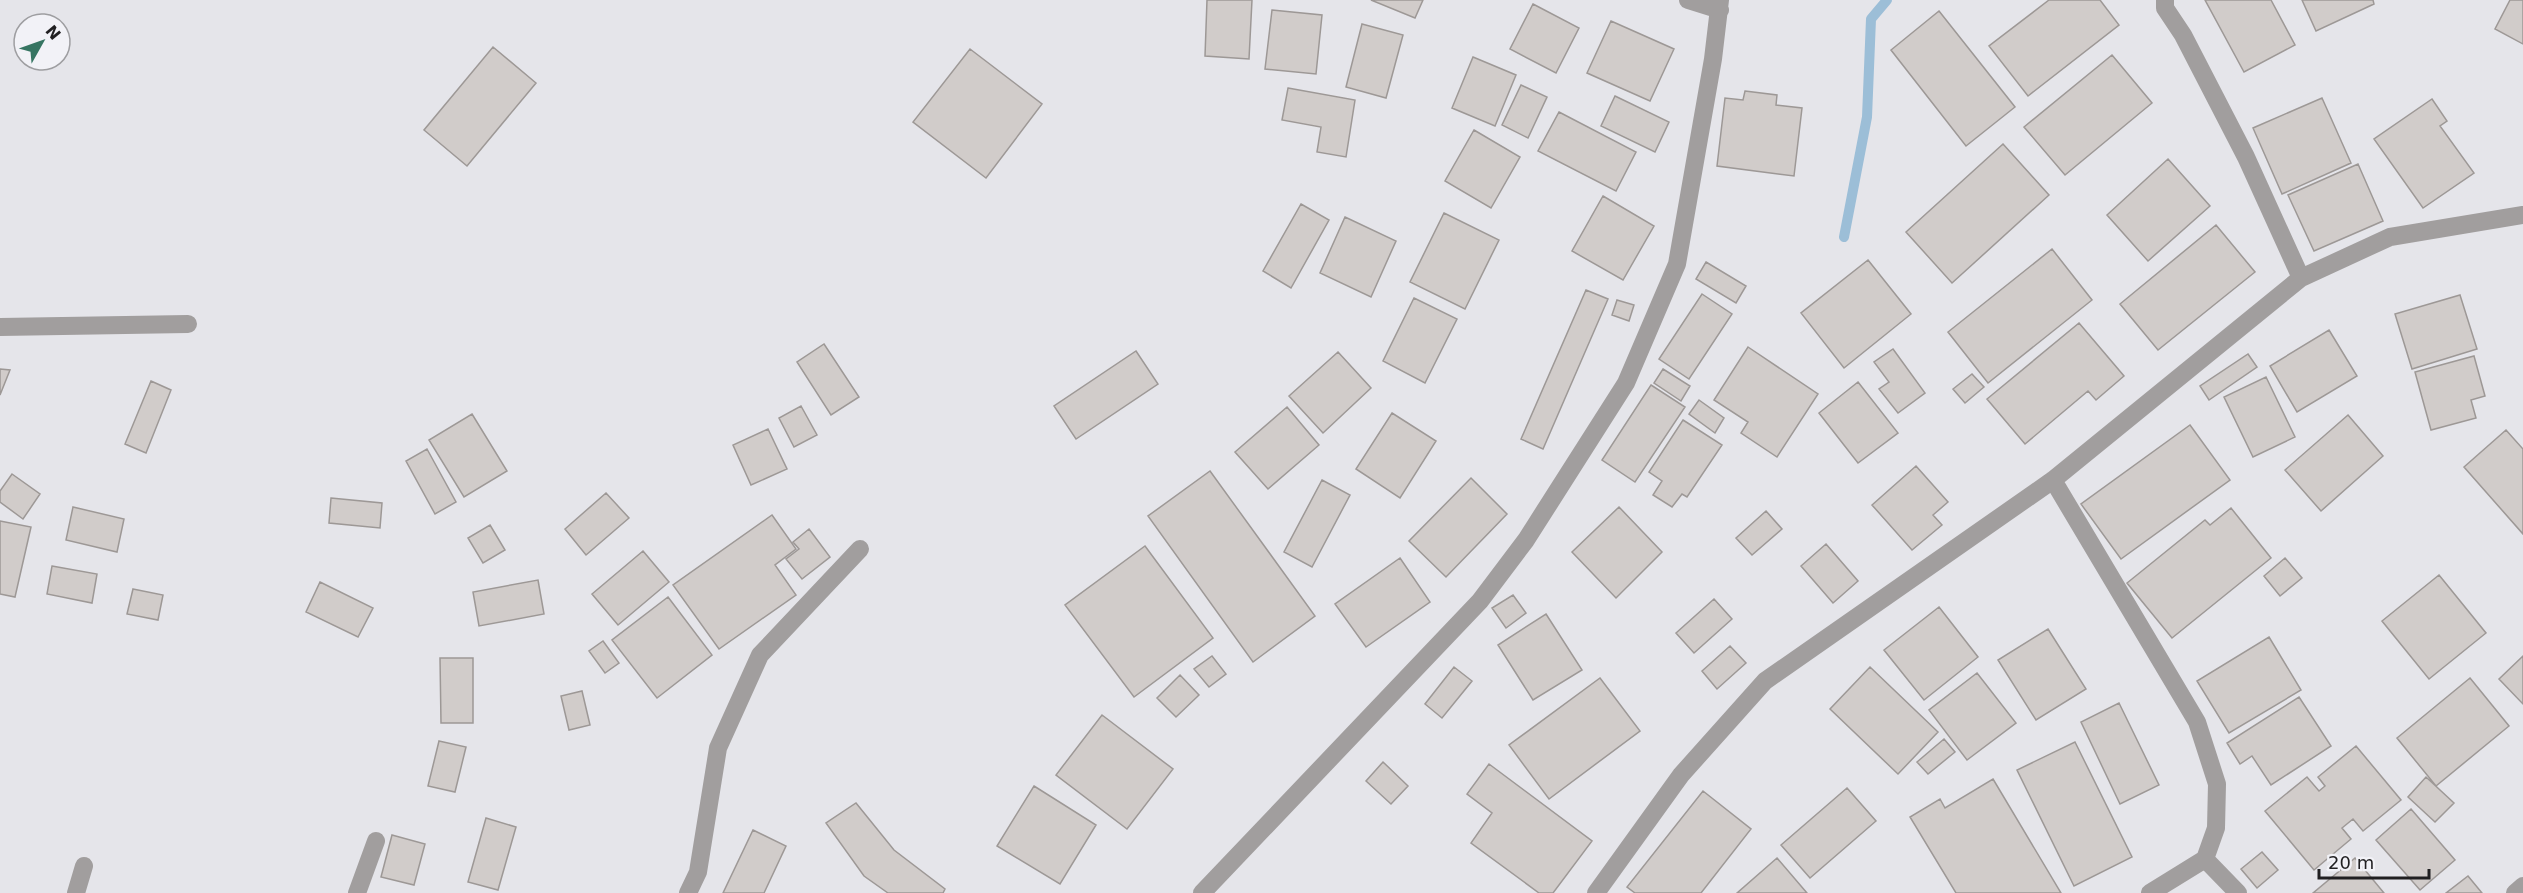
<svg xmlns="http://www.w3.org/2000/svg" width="2523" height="893" font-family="'DejaVu Sans',sans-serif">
<rect width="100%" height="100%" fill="#e5e5ea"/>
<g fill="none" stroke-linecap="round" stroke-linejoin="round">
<path stroke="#9cbed7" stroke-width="10" d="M1844,237L1867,117L1871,19L1887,0"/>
</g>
<path fill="#d1ccca" stroke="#9d9896" stroke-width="1.5" d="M1207,0H1252L1249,59L1205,56Z
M1371,0H1423L1415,18Z
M2049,0H2100L2119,25L2028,96L1989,46Z
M2205,0H2271L2295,45L2244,72Z
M2302,0H2373L2374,4L2316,31Z
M2510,0H2523V44L2495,29Z
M1533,4L1579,28L1556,73L1510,49Z
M1272,10L1322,15L1316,74L1265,69Z
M1939,11L2015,107L1966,146L1891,50Z
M1611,21L1674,49L1650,101L1587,73Z
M1362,24L1403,35L1386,98L1346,87Z
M493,47L536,83L467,166L424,130Z
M970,49L1042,104L986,178L913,122Z
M2112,55L2152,103L2065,175L2024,127Z
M1473,57L1516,75L1495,126L1452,108Z
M1521,85L1547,97L1528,138L1502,125Z
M1288,88L1355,100L1346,157L1317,152L1321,127L1282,120Z
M1745,91L1777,95L1776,105L1802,108L1794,176L1717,166L1725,98L1743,100Z
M1615,96L1669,122L1655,152L1601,126Z
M2322,98L2351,163L2282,194L2253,128Z
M2432,99L2447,121L2440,126L2474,173L2423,208L2374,139Z
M1559,112L1636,152L1616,191L1538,151Z
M1474,130L1520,157L1491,208L1445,181Z
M2003,144L2049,195L1952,283L1906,232Z
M2168,159L2210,206L2148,261L2107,215Z
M2358,164L2383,221L2314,251L2288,195Z
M1603,196L1654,226L1623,280L1572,251Z
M1301,204L1329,220L1291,288L1263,271Z
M1444,213L1499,240L1465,309L1410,282Z
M1345,217L1396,241L1371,297L1320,273Z
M2216,225L2255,272L2158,350L2120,304Z
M2052,249L2092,300L1988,383L1948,332Z
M1868,260L1911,314L1844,368L1801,313Z
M1706,262L1746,286L1736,303L1696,279Z
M1586,290L1608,299L1543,449L1521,439Z
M1702,294L1732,314L1689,379L1659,359Z
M2460,295L2477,349L2412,369L2395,314Z
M1414,298L1457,319L1425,383L1383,361Z
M1617,300L1634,305L1629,321L1612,315Z
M2079,323L2124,376L2096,400L2088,391L2025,444L1987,399Z
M2329,330L2357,376L2297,412L2270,366Z
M824,344L859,397L831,415L797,362Z
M1748,347L1818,394L1777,457L1741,433L1748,422L1714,400Z
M1893,349L1925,393L1898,413L1879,389L1889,382L1874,362Z
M1136,351L1158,384L1076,439L1054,406Z
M1338,352L1371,388L1323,433L1289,396Z
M2248,354L2257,367L2209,400L2200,386Z
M2474,356L2485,396L2471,400L2476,418L2431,430L2415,372Z
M0,369L10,370L0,395Z
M1663,369L1690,386L1681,401L1654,383Z
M1972,374L1984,387L1965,403L1953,389Z
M2266,377L2295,437L2253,457L2224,397Z
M151,381L171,390L146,453L125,444Z
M1858,382L1898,433L1858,463L1819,413Z
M1651,385L1685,407L1635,482L1602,460Z
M1699,400L1724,418L1715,433L1689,414Z
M801,406L817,435L794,447L779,418Z
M1287,407L1319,445L1268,489L1235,452Z
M1392,413L1436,441L1400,498L1356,469Z
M472,414L507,471L464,497L429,440Z
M2348,415L2383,456L2321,511L2285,470Z
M1683,420L1722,445L1687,497L1682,494L1672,507L1653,495L1662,481L1649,472Z
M2190,425L2230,480L2121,559L2081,504Z
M768,429L787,469L751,485L733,445Z
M2506,430L2523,449V534L2464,467Z
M427,449L456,502L435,514L406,461Z
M1916,466L1948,502L1933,515L1942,525L1912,550L1872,505Z
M1210,471L1315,616L1253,662L1148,516Z
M12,474L40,494L23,519L0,502V491Z
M1471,478L1507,514L1446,577L1409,541Z
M1322,480L1350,495L1312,567L1284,552Z
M606,493L629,518L586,555L565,529Z
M331,498L382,503L380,528L329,523Z
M73,507L124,519L117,552L66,540Z
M1619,507L1662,552L1616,598L1572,552Z
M2231,508L2271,558L2172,638L2127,583L2205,520L2210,525Z
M1766,511L1782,529L1752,555L1736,538Z
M772,515L796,549L775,565L796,595L719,649L673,585Z
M0,521L31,527L15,597L0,594Z
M490,525L505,550L483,563L468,538Z
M809,529L830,557L802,579L786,559L799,549L793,542Z
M1826,544L1858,581L1833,603L1801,566Z
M1145,546L1213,638L1134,697L1065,605Z
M643,551L669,582L618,625L592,594Z
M1400,558L1430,602L1366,647L1335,604Z
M2285,558L2302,578L2280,596L2264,576Z
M52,566L97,574L92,603L47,594Z
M2439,575L2486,633L2429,679L2382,621Z
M538,580L544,614L479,626L473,592Z
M320,582L373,608L358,637L306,612Z
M133,589L163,595L158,620L127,614Z
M1513,595L1526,613L1506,628L1492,608Z
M668,597L712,655L657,698L612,640Z
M1714,599L1732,619L1694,653L1676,633Z
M1939,607L1978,657L1924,700L1884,650Z
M1546,614L1582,670L1533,700L1498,645Z
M2048,629L2086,689L2036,720L1998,660Z
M2269,637L2301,690L2229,733L2197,681Z
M603,641L619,663L605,673L589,651Z
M1730,646L1746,663L1717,689L1702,671Z
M1212,656L1226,674L1209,687L1194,669Z
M2523,656V704L2499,679Z
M440,658H473V723H441Z
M1454,667L1472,681L1442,718L1425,704Z
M1870,667L1938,732L1898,774L1830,709Z
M1977,673L2016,723L1967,760L1929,710Z
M1180,675L1199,695L1176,717L1157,698Z
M1600,678L1640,731L1549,799L1509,745Z
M2470,678L2509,726L2436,786L2397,738Z
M582,691L590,725L569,730L561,696Z
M2299,697L2331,746L2271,785L2252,756L2240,764L2227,743Z
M2119,703L2159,785L2120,804L2081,722Z
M1102,715L1173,769L1127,829L1056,775Z
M1944,739L1955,752L1928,774L1917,762Z
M439,741L466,747L455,792L428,786Z
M2075,742L2132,857L2074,886L2017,770Z
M2356,746L2401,800L2363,831L2353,819L2342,828L2351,839L2314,870L2265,811L2307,777L2319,791L2325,786L2318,777Z
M1383,762L1408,786L1391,804L1366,781Z
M1489,764L1592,841L1553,893H1539L1471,843L1492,813L1467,794Z
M2426,777L2454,803L2435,822L2408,797Z
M1993,779L2061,893H1956L1910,817L1940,799L1945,808Z
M1034,786L1096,825L1060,884L997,846Z
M1847,788L1876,821L1810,878L1781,845Z
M1703,791L1751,829L1701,893H1635L1627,887Z
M856,803L894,850L945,889L943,893H888L864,876L826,823Z
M2411,809L2455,860L2420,890L2376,840Z
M486,818L516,827L498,890L468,882Z
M753,830L786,846L764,893H723Z
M392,835L425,844L414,885L381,877Z
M2262,852L2278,870L2257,888L2241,869Z
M1777,858L1807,893H1737Z
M2355,858L2384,893H2313Z
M2468,876L2482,893H2446Z"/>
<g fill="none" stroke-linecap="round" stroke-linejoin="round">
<path stroke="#a19e9e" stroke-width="18" d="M1688,0L1720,10
M2165,0V8L2183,35L2246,157L2301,278
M0,327L188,324
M2053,480L2197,722L2217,784L2216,828L2205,859L2238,893
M76,893L84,866
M357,893L376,841
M688,893L698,872L718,748L760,655L860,549
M1202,893L1480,601L1526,540L1626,383L1677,264L1713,59L1720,0
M1596,893L1681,775L1765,681L2053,480L2301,278L2390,237L2523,215
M2150,893L2205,859
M2515,893L2523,886"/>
</g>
<g transform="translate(42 42) rotate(50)"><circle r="28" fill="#f2f2f7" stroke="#9e9ea1" stroke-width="1.5"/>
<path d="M0-4.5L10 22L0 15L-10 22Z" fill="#367562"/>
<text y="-9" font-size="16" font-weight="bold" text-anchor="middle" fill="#201f21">N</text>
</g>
<path d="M2319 869v9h110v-9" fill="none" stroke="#201f21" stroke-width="3"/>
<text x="2328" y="869" font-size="18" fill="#201f21" stroke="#f2f2f7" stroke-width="4.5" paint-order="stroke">20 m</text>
</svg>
